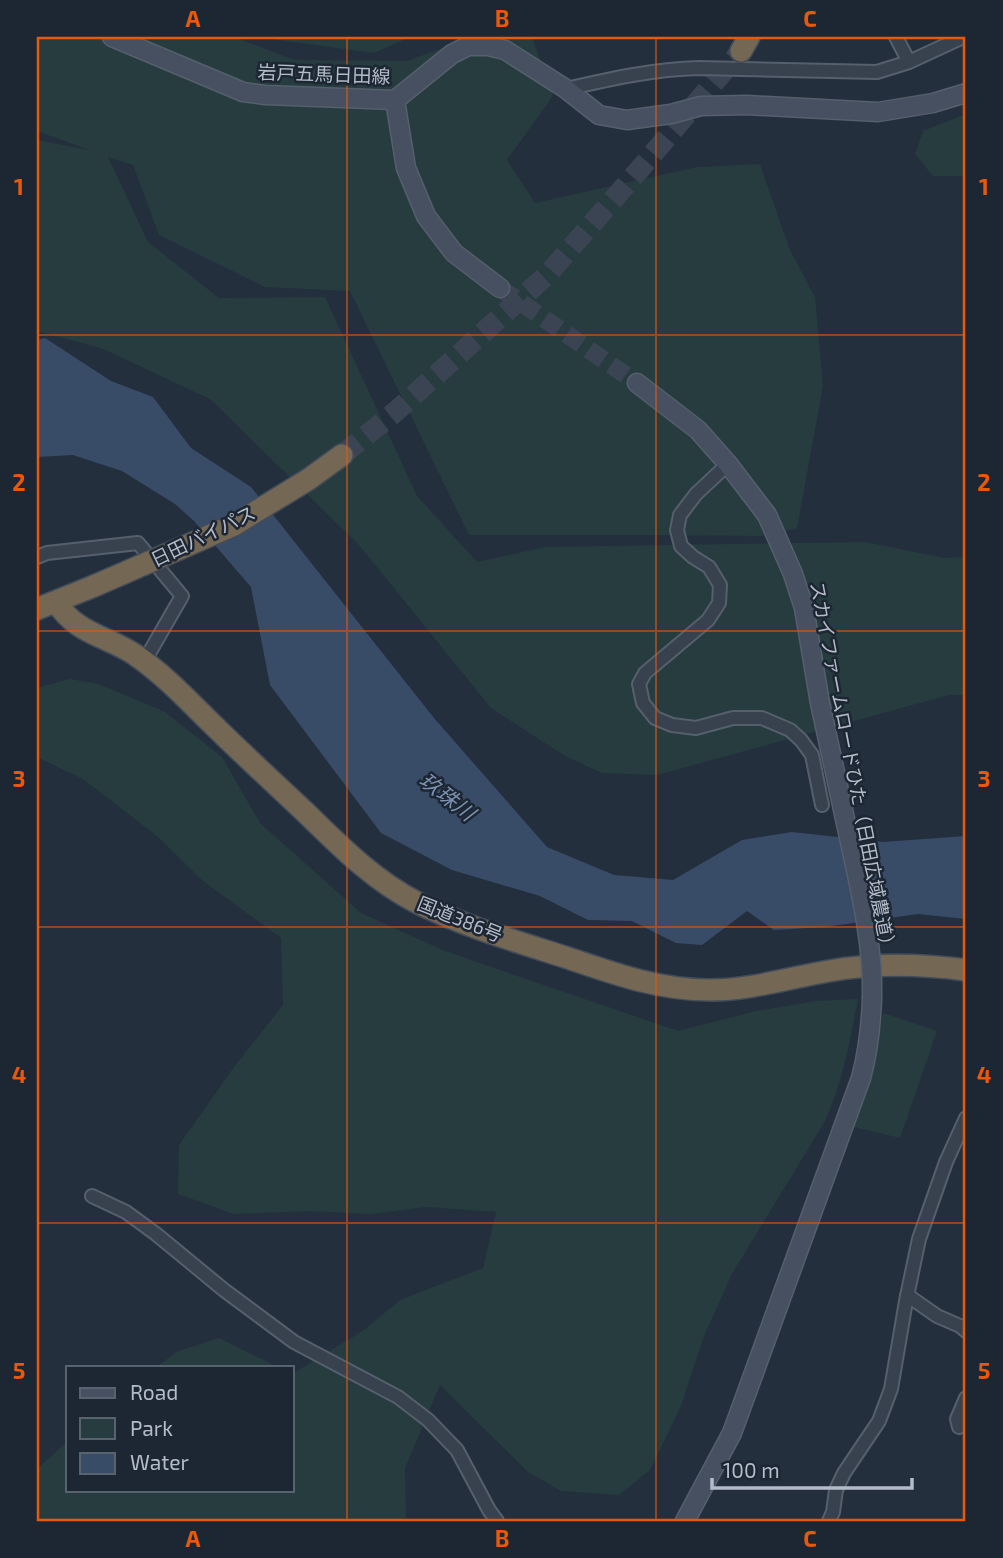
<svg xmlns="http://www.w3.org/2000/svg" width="1003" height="1558" font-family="'Exo 2','Noto Sans JP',sans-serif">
<rect width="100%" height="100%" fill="#242f3e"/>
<path fill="#263c3f" d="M37,37H234L295,60L407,61L473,37H532L553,96L507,160L535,203L697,167L760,164L789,248L815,297L823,386L797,528L761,536L651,535H469L350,291L265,287L159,235L133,165L108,157L148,242L219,298L325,297L417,496L477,562L546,547L865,542L944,558L966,557V695H949L657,775L602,773L565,756L491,708L359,545L210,399L101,348L37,331V140L89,150L37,131Z
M257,37H410L374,53Z
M966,114V176H933L915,154L923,131Z
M70,679L99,684L165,712L222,757L260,823L361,913L445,951L678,1031L756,1011L815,1001L858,999C850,1040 843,1082 825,1121L732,1274L704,1336L681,1406L650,1470L619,1495L561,1491L528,1472L440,1385L405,1468L406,1517L409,1521H37V1469L68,1441V1490H292V1374L364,1330L400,1300L483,1268L496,1212L426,1207L370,1214L309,1211L234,1214L178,1194L179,1145L234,1067L283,1005L281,938L203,881L157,836L83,779L37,757V688Z
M883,1013L937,1031L900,1138L854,1127L873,1068Z
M219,1338L278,1367H157L176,1352Z"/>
<path fill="#394c67" d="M45,338L111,381L153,397L191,448L251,487L434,718L547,847L614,875L673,880L742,840L792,832L883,842L966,836V919L918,914L825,927L774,930L747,911L702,945L676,943L632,921L588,920L540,896L452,870L381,833L270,685L251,587L194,521L175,504L122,471L73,455L37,457V340Z"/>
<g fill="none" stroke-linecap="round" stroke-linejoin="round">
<path stroke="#3a4453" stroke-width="18" stroke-dasharray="18 9" stroke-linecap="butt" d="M500,288L637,383"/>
<path stroke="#3a4453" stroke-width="21" stroke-dasharray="21 10" stroke-linecap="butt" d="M342,455L394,413L548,274L639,170L741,51"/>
<defs>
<path id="street" d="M896,37L909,62
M566,89C610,79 654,69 699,68L877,72L909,62L963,37
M728,464L696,494L680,515L677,530L681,546L693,557L709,567L720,585L719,603L708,620L645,673L639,684L643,703L655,718L672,725L696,728L733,718H762L790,730L801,740L812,755L822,805
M37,557L47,553L138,543L182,596L144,662
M92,1196L126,1212L156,1234L224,1290L294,1342L398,1397L428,1420L457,1450L489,1510L497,1521
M907,1295L937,1316L960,1326L966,1331
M966,1398L957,1419L959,1427L966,1425
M829,1521L833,1512L836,1490L844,1473L879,1421L891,1389L906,1301L919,1239L946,1162L966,1118"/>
<path id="secondary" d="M112,37L243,92L265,95L395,100L452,54L468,46H488L505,50L566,89L599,115L627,120L671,114L701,106L747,105L878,112L933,103L966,93
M395,100L406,168L426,216L454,253L500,288
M637,383L698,430L728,464L767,515L793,574L804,608L820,703L841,800
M685,1521L732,1433L861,1078C868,1052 871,1026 872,999"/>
<path id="highway" d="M741,51L749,37
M309,479L342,455
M56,602C77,634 104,635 134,654C159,671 180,692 201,713C235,747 270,779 305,812C339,845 373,880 416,902C463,926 515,941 565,957C612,973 658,990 709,990C750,990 789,978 829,971C875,963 920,964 966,970
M37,609L94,586"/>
</defs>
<use href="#street" stroke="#565f6c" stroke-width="16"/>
<use href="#secondary" stroke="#565f6c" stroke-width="21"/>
<use href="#highway" stroke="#434c59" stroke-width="24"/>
<use href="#street" stroke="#38414e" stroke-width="12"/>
<use href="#secondary" stroke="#465061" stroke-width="18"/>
<use href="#highway" stroke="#746855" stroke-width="21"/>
<defs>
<path id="secondary-bridge" d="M841,800C854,864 874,935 872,999"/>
<path id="highway-bridge" d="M94,586L234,525L309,479"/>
</defs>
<use href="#secondary-bridge" stroke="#565f6c" stroke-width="21" stroke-linecap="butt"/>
<use href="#highway-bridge" stroke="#434c59" stroke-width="24" stroke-linecap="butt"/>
<use href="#secondary-bridge" stroke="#465061" stroke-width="18"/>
<use href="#highway-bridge" stroke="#746855" stroke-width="21"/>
</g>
<path fill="none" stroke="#e8590c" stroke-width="2" stroke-opacity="0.55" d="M347,37V1521M656,37V1521M37,335H966M37,631H966M37,927H966M37,1223H966"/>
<g text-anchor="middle" stroke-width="5" stroke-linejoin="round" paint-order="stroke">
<g font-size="19" fill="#b4bcc9" stroke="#1d2633">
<text transform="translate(324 74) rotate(2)" y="7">岩戸五馬日田線</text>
<text transform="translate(203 536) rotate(-26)" y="7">日田バイパス</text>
<text transform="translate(853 768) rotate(79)" y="7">スカイファームロードひた（日田広域農道）</text>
<text transform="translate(460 919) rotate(22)" y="7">国道386号</text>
</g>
<g font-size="21" font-style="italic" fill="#7c92b1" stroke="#1d2633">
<text transform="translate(447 797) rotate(38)" y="7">玖珠川</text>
</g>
</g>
<rect width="1003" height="1558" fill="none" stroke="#1d2633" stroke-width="77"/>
<rect x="66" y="1366" width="228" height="126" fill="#1d2633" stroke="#59626f" stroke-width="2"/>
<rect x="80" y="1388" width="35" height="10" fill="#465061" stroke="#59626f" stroke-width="2"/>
<text x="130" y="1400" font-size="21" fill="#b4bcc9">Road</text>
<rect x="80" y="1418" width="35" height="21" fill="#263c3f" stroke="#59626f" stroke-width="2"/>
<text x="130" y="1436" font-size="21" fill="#b4bcc9">Park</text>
<rect x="80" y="1453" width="35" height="21" fill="#394c67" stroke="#59626f" stroke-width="2"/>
<text x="130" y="1470" font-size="21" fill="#b4bcc9">Water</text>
<path d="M712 1478v10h200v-10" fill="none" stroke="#b4bcc9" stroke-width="3.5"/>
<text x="723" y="1478" font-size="21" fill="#b4bcc9" stroke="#1d2633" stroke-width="5" paint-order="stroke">100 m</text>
<rect x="38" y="38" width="926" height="1482" fill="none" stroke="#e8590c" stroke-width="2.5"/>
<g font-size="23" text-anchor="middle" font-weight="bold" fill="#e8590c">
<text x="193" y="27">A</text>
<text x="502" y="27">B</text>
<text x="810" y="27">C</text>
<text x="19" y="195">1</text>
<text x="984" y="195">1</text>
<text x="19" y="491">2</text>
<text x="984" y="491">2</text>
<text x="19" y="787">3</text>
<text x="984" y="787">3</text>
<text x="19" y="1083">4</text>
<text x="984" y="1083">4</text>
<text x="19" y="1379">5</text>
<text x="984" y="1379">5</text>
<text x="193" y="1547">A</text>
<text x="502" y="1547">B</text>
<text x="810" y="1547">C</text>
</g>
</svg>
